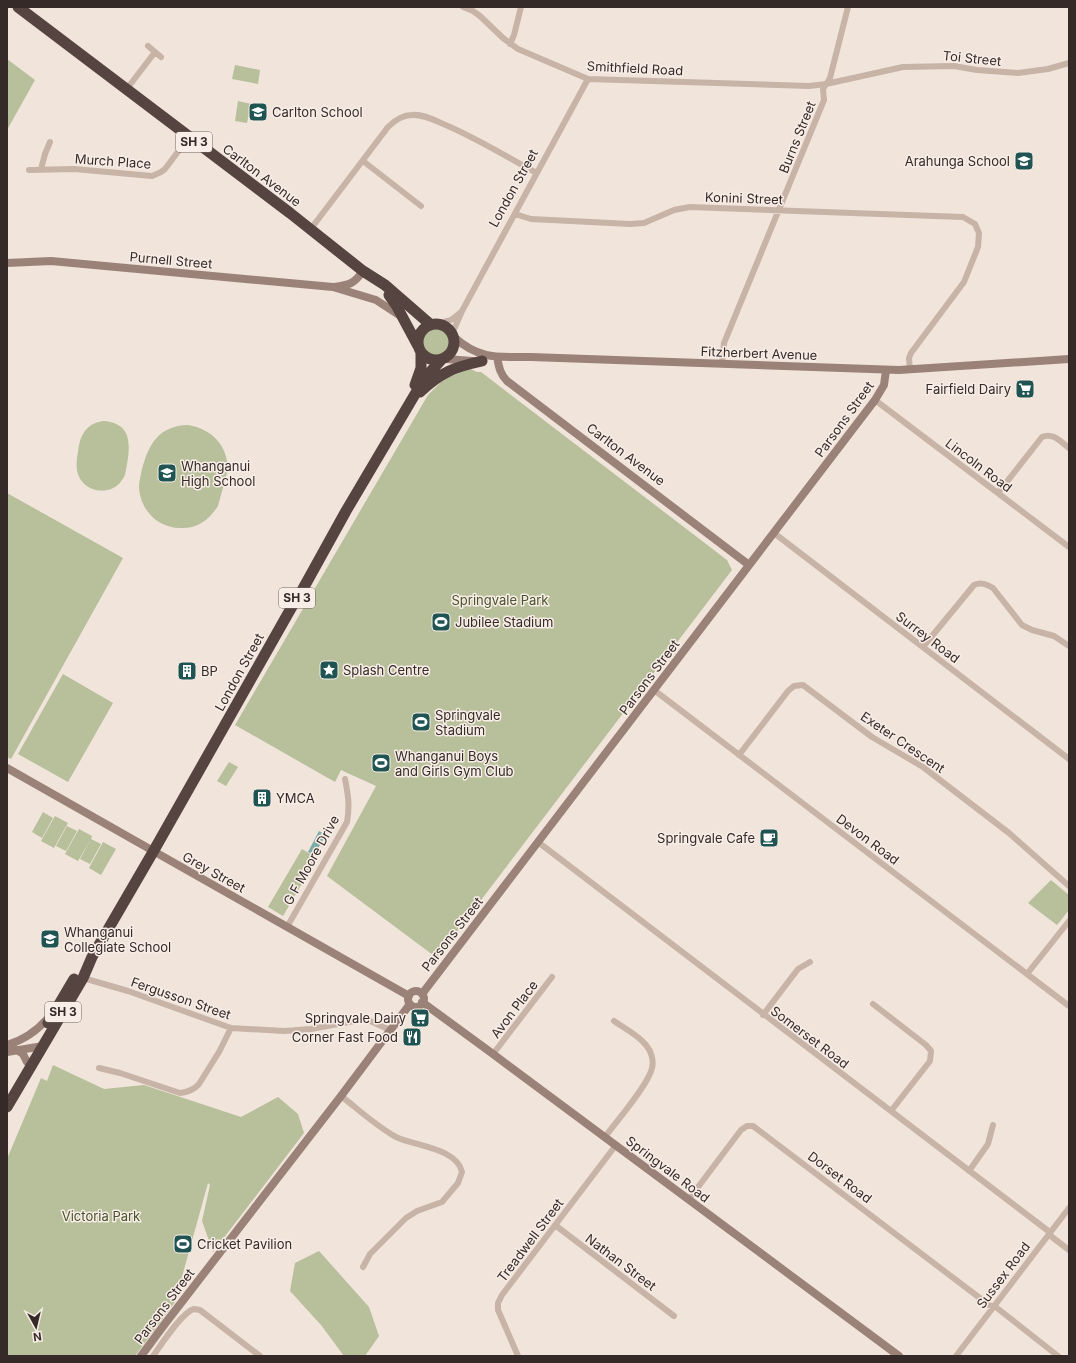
<svg xmlns="http://www.w3.org/2000/svg" width="1076" height="1363" font-family="Inter,sans-serif">
<rect width="100%" height="100%" fill="#f0e4db"/>
<path fill="#b7bf9b" d="M7,59L35,80L7,130Z
M235,65L260,70L258,84L232,79Z
M238,101L251,104L247,123L235,121Z
M422 342a14 14 0 1 1 28 0a14 14 0 1 1-28 0Z
M470,369L477,372H481L727,560L732,570L437,958L327,876L376,786L341,770L335,782L235,725L428,395L444,379Z
M103,421C137,423 129,453 125,475C121,483 115,489 107,490C93,493 79,484 77,470C76,464 77,458 78,452C80,436 85,424 103,421Z
M188,425C212,429 227,445 228,469L218,506C209,520 197,529 180,528C158,528 140,510 139,487C139,481 141,475 142,469C149,443 159,426 188,425Z
M7,493L123,558L11,759L7,757Z
M63,674L113,703L68,782L18,754Z
M229,762L238,767L226,786L217,781Z
M43,812L53,818L42,838L32,832Z
M55,816L68,823L54,848L41,841Z
M67,826L77,831L66,851L56,846Z
M79,829L92,836L91,839L101,844L90,864L80,859L91,839L78,861L65,854Z
M103,842L116,849L101,875L89,868Z
M302,849L317,858L300,887L285,878Z
M285,878L300,887L283,916L268,907Z
M1051,880L1069,895V910L1057,925L1028,903Z
M53,1065L104,1089L144,1085L241,1117L278,1097L298,1114L304,1133L213,1252L202,1221L210,1185L208,1183L175,1302L135,1356H7V1159L41,1078L47,1081Z
M319,1251L369,1307L379,1336L365,1356H344L321,1325L290,1291L295,1263Z"/>
<path fill="#7baca9" d="M319,831L326,835L314,855L308,852Z"/>
<g fill="none" stroke-linecap="round" stroke-linejoin="round">
<path stroke="#c8b3a7" stroke-width="6" d="M463,7L473,11L480,16L503,38L518,49L588,79L809,86L826,84L903,67L954,66L977,70L1018,73L1048,69L1069,63
M510,44L514,35L521,7
M148,46L161,57
M126,90L155,52
M363,161L421,206
M41,169L45,154L50,142
M29,170L74,169L152,176L161,172L165,169L189,137
M515,214L531,219L630,224L644,223L674,210L690,207L963,217L975,224L979,233L978,247L964,282L911,353L909,358L910,370
M310,230L388,127C395,120 402,115 412,115C422,114 432,119 441,123C475,137 505,156 537,173
M437,324L451,320L461,312
M452,334L462,311L588,79
M722,364L724,343L824,100L823,89L830,78L848,7
M875,400L1069,547
M998,493L1042,437C1053,432 1061,442 1069,448
M774,533L1069,759
M923,647L974,585C981,582 986,584 993,588L1022,625L1032,630L1054,636L1069,646
M654,690L1069,1006
M739,755L788,691L794,686L803,685L872,737L923,767L1009,833L1069,886
M538,842L1047,1230L1052,1237L1069,1250
M287,927L347,822C350,806 348,794 345,779
M1027,974L1069,921
M83,978L128,991L231,1028L284,1031L311,1029L354,1021L368,1020L390,1030
M873,1004L926,1045L931,1051L930,1061L891,1111
M763,1015L798,969L810,962
M493,1054L552,977
M99,1068L120,1073L180,1093C188,1092 194,1090 199,1084L219,1052L231,1028
M341,1096C358,1109 376,1126 396,1137C414,1146 457,1148 462,1172L458,1183L442,1202L417,1211L406,1218L370,1254L363,1267
M605,1137C616,1122 649,1084 652,1068C654,1060 651,1051 646,1045C638,1035 624,1028 614,1021
M969,1171L988,1144L993,1125
M689,1199L741,1130L747,1126H753L989,1305L997,1308L1058,1356
M555,1225L674,1316
M153,1356C161,1345 182,1312 194,1309L200,1310L260,1356
M518,1356L498,1310V1303L502,1295L616,1145
M956,1356L1069,1208"/>
<path stroke="#9b8279" stroke-width="8" d="M7,263L51,261L333,287L376,300L402,317
M334,287C349,285 354,284 363,271
M454,337C479,360 499,357 531,357L899,370L1069,359
M497,357C499,367 500,374 507,381L749,565
M446,359L472,361
M7,768L409,996
M408 999a8 8 0 1 1 16 0a8 8 0 1 1-16 0Z
M422,994L875,400L884,385L886,370
M422,1002L493,1054L899,1356
M7,1045C24,1040 38,1030 49,1017
M17,1050L23,1054L27,1062
M7,1052L43,1046
M141,1356L164,1325L341,1096L410,1004"/>
<path stroke="#55443f" stroke-width="11" d="M18,7L290,213L363,271L385,285L431,325
M389,295L396,305L418,346
M418 342a18 18 0 1 1 36 0a18 18 0 1 1-36 0Z
M415,385L421,368V352
M420,392C441,372 455,367 482,361
M48,1023L74,979
M7,1107L83,978L92,957L153,852L294,603L299,596L346,511L424,379L441,360"/>
</g>
<defs>
<symbol id="school-square" viewBox="-11 -11 22 22"><rect x="-9" y="-9" width="18" height="18" rx="4" fill="#1f5452" stroke="#f8eee7"/><path d="M0-5L7-2L0 1L-7-2ZM-4 1L0 2.5L4 1V4Q0 6-4 4Z" fill="#fff"/></symbol>
<symbol id="supermarket-square" viewBox="-11 -11 22 22"><rect x="-9" y="-9" width="18" height="18" rx="4" fill="#1f5452" stroke="#f8eee7"/><path d="M-6-5.5h2.5l.6 2H6L4.5 2H-2.5L-4.4-4H-6ZM-1.5 3.2a1.3 1.3 0 1 0 .1 0ZM3 3.2a1.3 1.3 0 1 0 .1 0Z" fill="#fff"/></symbol>
<symbol id="stadium-square" viewBox="-11 -11 22 22"><rect x="-9" y="-9" width="18" height="18" rx="4" fill="#1f5452" stroke="#f8eee7"/><path d="M0-5a6.5 5 0 1 0 0 10a6.5 5 0 1 0 0-10ZM-3.5-1.8h7v3.6h-7Z" fill="#fff"/></symbol>
<symbol id="sight-square" viewBox="-11 -11 22 22"><rect x="-9" y="-9" width="18" height="18" rx="4" fill="#1f5452" stroke="#f8eee7"/><path d="M0-6L1.8-2.2L6-1.7L2.9 1.2L3.7 5.4L0 3.3L-3.7 5.4L-2.9 1.2L-6-1.7L-1.8-2.2Z" fill="#fff"/></symbol>
<symbol id="building-square" viewBox="-11 -11 22 22"><rect x="-9" y="-9" width="18" height="18" rx="4" fill="#1f5452" stroke="#f8eee7"/><path d="M-4-6H4V6H1V3H-1V6H-4ZM-2.5-4.3h1.7v1.8h-1.7ZM.8-4.3h1.7v1.8H.8ZM-2.5-1h1.7V.8h-1.7ZM.8-1h1.7V.8H.8Z" fill="#fff"/></symbol>
<symbol id="cafe-square" viewBox="-11 -11 22 22"><rect x="-9" y="-9" width="18" height="18" rx="4" fill="#1f5452" stroke="#f8eee7"/><path d="M-5.5-4.5H6V0H3Q3 3.5 0 3.5H-2.5Q-5.5 3.5-5.5 0ZM3-3.2v2h1.7v-2ZM-6 4.5H4V6H-6Z" fill="#fff"/></symbol>
<symbol id="restaurant-square" viewBox="-11 -11 22 22"><rect x="-9" y="-9" width="18" height="18" rx="4" fill="#1f5452" stroke="#f8eee7"/><path d="M-5-6h1v4h1v-4h1v4h1v-4h1v5L-1.5 .5V6h-2V.5L-5-1ZM5-6V6H3V1.5H1.5Q1.5-4 5-6Z" fill="#fff"/></symbol>
</defs>
<g fill-rule="evenodd">
<use href="#school-square" x="247" y="101" width="22" height="22"/>
<use href="#school-square" x="1013" y="150" width="22" height="22"/>
<use href="#supermarket-square" x="1014" y="378" width="22" height="22"/>
<use href="#school-square" x="156" y="462" width="22" height="22"/>
<use href="#stadium-square" x="430" y="611" width="22" height="22"/>
<use href="#sight-square" x="318" y="659" width="22" height="22"/>
<use href="#building-square" x="176" y="660" width="22" height="22"/>
<use href="#stadium-square" x="410" y="711" width="22" height="22"/>
<use href="#stadium-square" x="370" y="752" width="22" height="22"/>
<use href="#building-square" x="251" y="787" width="22" height="22"/>
<use href="#cafe-square" x="758" y="827" width="22" height="22"/>
<use href="#school-square" x="39" y="928" width="22" height="22"/>
<use href="#supermarket-square" x="409" y="1007" width="22" height="22"/>
<use href="#restaurant-square" x="401" y="1026" width="22" height="22"/>
<use href="#stadium-square" x="172" y="1233" width="22" height="22"/>
</g>
<g text-anchor="middle" stroke-width="3" stroke-linejoin="round" paint-order="stroke">
<g fill="#f8eee7" stroke="#706561" stroke-width="1">
<rect x="176" y="132" width="36" height="20" rx="3"/>
<rect x="279" y="588" width="36" height="20" rx="3"/>
<rect x="45" y="1002" width="36" height="20" rx="3"/>
</g>
<g font-size="12" font-weight="bold" fill="#352a27">
<text x="194" y="146">SH 3</text>
<text x="297" y="602">SH 3</text>
<text x="63" y="1016">SH 3</text>
</g>
<g font-size="13" fill="#352a27" stroke="#f8eee7">
<text transform="translate(972 58) rotate(6)" y="5">Toi Street</text>
<text transform="translate(635 68) rotate(3)" y="5">Smithfield Road</text>
<text transform="translate(797 137) rotate(-68)" y="5">Burns Street</text>
<text transform="translate(113 161) rotate(4)" y="5">Murch Place</text>
<text transform="translate(262 175) rotate(37)" y="5">Carlton Avenue</text>
<text transform="translate(513 188) rotate(-61)" y="5">London Street</text>
<text transform="translate(744 198) rotate(2)" y="5">Konini Street</text>
<text transform="translate(171 260) rotate(5)" y="5">Purnell Street</text>
<text transform="translate(759 353) rotate(2)" y="5">Fitzherbert Avenue</text>
<text transform="translate(844 419) rotate(-54)" y="5">Parsons Street</text>
<text transform="translate(626 454) rotate(37)" y="5">Carlton Avenue</text>
<text transform="translate(979 465) rotate(37)" y="5">Lincoln Road</text>
<text transform="translate(928 637) rotate(37)" y="5">Surrey Road</text>
<text transform="translate(239 672) rotate(-61)" y="5">London Street</text>
<text transform="translate(649 677) rotate(-53)" y="5">Parsons Street</text>
<text transform="translate(903 742) rotate(34)" y="5">Exeter Crescent</text>
<text transform="translate(868 839) rotate(37)" y="5">Devon Road</text>
<text transform="translate(311 860) rotate(-61)" y="5">G F Moore Drive</text>
<text transform="translate(214 872) rotate(29)" y="5">Grey Street</text>
<text transform="translate(452 934) rotate(-52)" y="5">Parsons Street</text>
<text transform="translate(181 998) rotate(19)" y="5">Fergusson Street</text>
<text transform="translate(514 1009) rotate(-53)" y="5">Avon Place</text>
<text transform="translate(810 1037) rotate(37)" y="5">Somerset Road</text>
<text transform="translate(668 1169) rotate(37)" y="5">Springvale Road</text>
<text transform="translate(840 1177) rotate(37)" y="5">Dorset Road</text>
<text transform="translate(530 1240) rotate(-53)" y="5">Treadwell Street</text>
<text transform="translate(621 1262) rotate(37)" y="5">Nathan Street</text>
<text transform="translate(1003 1275) rotate(-53)" y="5">Sussex Road</text>
<text transform="translate(164 1306) rotate(-53)" y="5">Parsons Street</text>
</g>
<g font-size="13" fill="#352a27" stroke="#f8eee7" text-anchor="start">
<text x="272" y="117">Carlton School</text>
<text x="1010" y="166" text-anchor="end">Arahunga School</text>
<text x="1011" y="394" text-anchor="end">Fairfield Dairy</text>
<text x="181" y="471">Whanganui<tspan x="181" dy="15">High School</tspan></text>
<text x="455" y="627">Jubilee Stadium</text>
<text x="343" y="675">Splash Centre</text>
<text x="201" y="676">BP</text>
<text x="435" y="720">Springvale<tspan x="435" dy="15">Stadium</tspan></text>
<text x="395" y="761">Whanganui Boys<tspan x="395" dy="15">and Girls Gym Club</tspan></text>
<text x="276" y="803">YMCA</text>
<text x="755" y="843" text-anchor="end">Springvale Cafe</text>
<text x="64" y="937">Whanganui<tspan x="64" dy="15">Collegiate School</tspan></text>
<text x="406" y="1023" text-anchor="end">Springvale Dairy</text>
<text x="398" y="1042" text-anchor="end">Corner Fast Food</text>
<text x="197" y="1249">Cricket Pavilion</text>
</g>
<g font-size="13" fill="#48522c" stroke="#f8eee7">
<text x="500" y="605">Springvale Park</text>
<text x="101" y="1221">Victoria Park</text>
</g>
</g>
<rect width="1076" height="1363" fill="none" stroke="#352a27" stroke-width="16"/>
<g transform="translate(36 1327) rotate(172)" stroke="#f8eee7" stroke-width="3" paint-order="stroke">
<path d="M0-3L7 15L0 10L-7 15Z" fill="#352a27"/>
<text y="-6" font-size="11" font-weight="bold" text-anchor="middle" fill="#352a27">N</text>
</g>
</svg>
